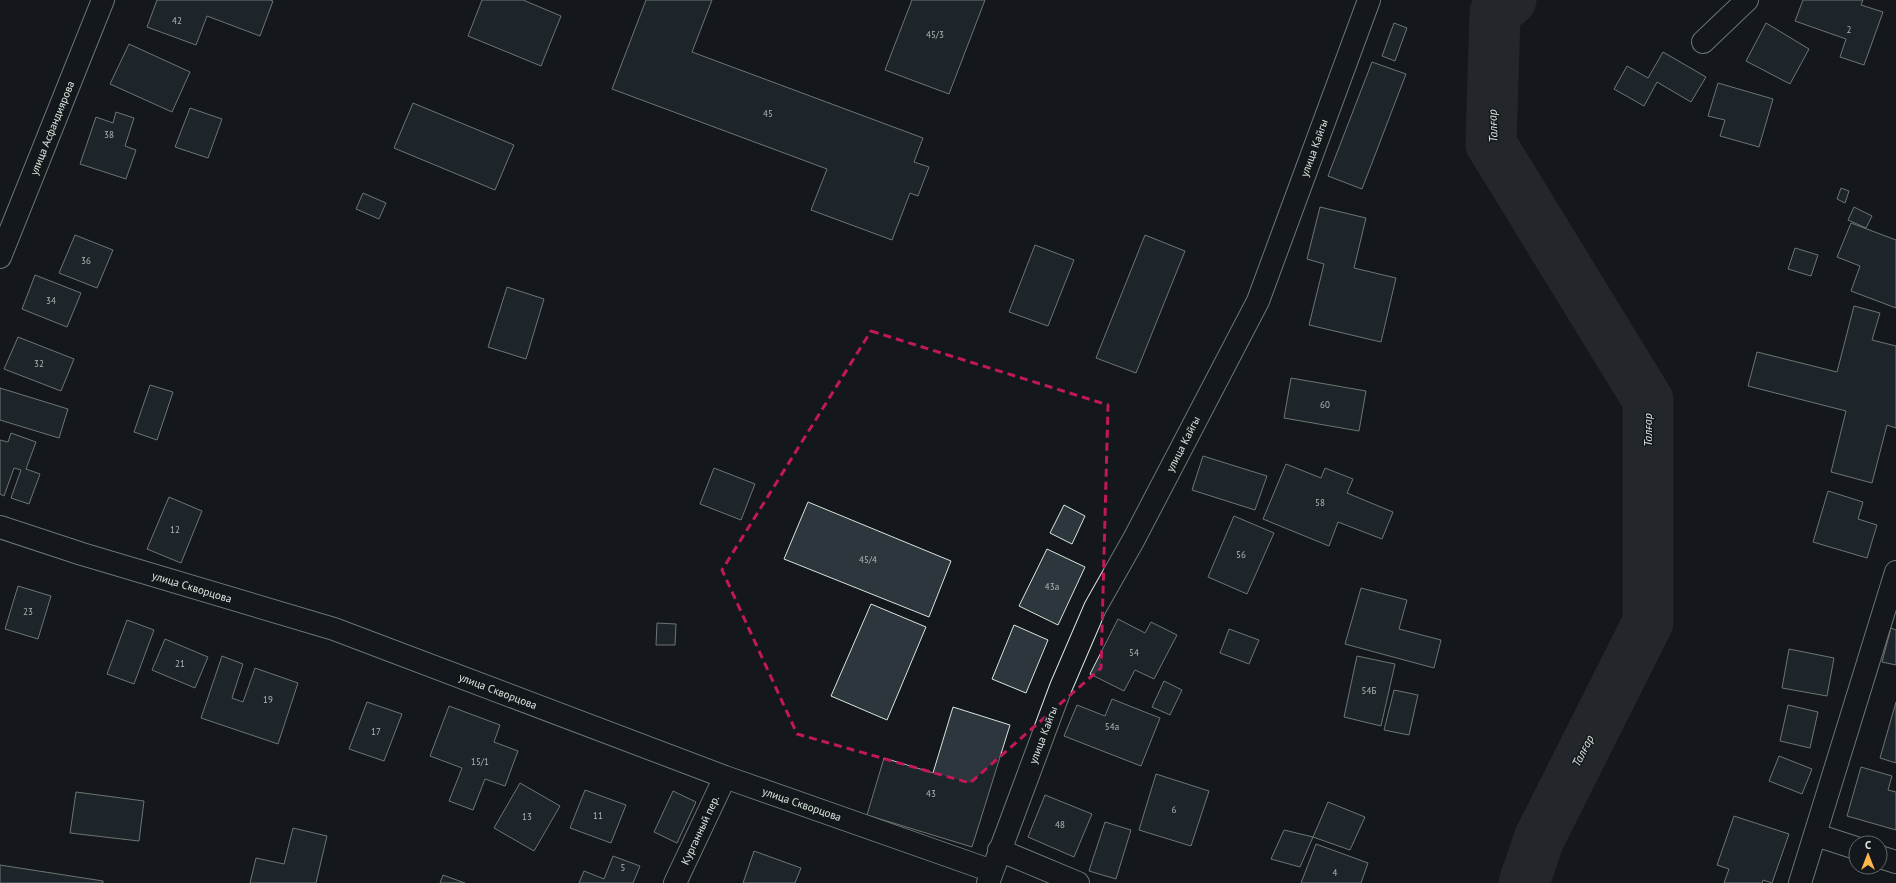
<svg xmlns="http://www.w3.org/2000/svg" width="1896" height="883" font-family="'PT Sans',sans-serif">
<rect width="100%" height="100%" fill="#14181c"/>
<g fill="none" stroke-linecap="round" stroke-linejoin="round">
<path stroke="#363b3e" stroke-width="51" d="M1511,0L1495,13L1491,144L1648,400V622L1539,839L1524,883"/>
</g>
<path fill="#2c363c" stroke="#d8e6dc" d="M157,0H270L273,1L260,36L207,16L196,45L147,27Z
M482,0H523L561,16L541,66L468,36Z
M646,0H712L692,52L923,138L914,162L929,167L918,196L910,193L892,240L811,210L827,169L612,89Z
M912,0H985L949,94L885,70Z
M1803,0H1863L1861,5L1883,12L1864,65L1840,57L1846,39L1795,21Z
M1394,23L1407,28L1395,61L1382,56Z
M1766,23L1809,49L1790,84L1746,61Z
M129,44L190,72L172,112L110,84Z
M1663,52L1706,77L1691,102L1657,82L1644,106L1614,89L1627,66L1648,78Z
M1372,62L1406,74L1362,189L1328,176Z
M1718,83L1773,99L1759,147L1720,136L1725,120L1708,116Z
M413,103L514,145L495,190L394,148Z
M190,108L222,119L208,158L175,147Z
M116,112L134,118L125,146L136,150L126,179L80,164L96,117L113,123Z
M1841,188L1849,191L1845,203L1837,199Z
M363,193L386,203L379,219L356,209Z
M1320,207L1366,218L1354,268L1396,278L1381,342L1309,325L1324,264L1307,259Z
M1854,207L1872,216L1866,228L1848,220Z
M1851,223L1896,240V308L1851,291L1860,266L1837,257Z
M75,235L113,250L97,288L59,273Z
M1145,235L1185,251L1136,373L1096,358Z
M1035,245L1074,260L1048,326L1009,312Z
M1795,248L1818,255L1811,276L1788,269Z
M35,275L81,293L67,327L22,309Z
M507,287L544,299L526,359L488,347Z
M1854,306L1880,313L1872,340L1896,346V428L1887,425L1872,483L1831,472L1846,411L1748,386L1757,352L1837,372Z
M18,337L74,359L61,391L4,369Z
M1291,378L1366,391L1359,431L1284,418Z
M150,385L173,392L157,440L134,432Z
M0,388L68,409L59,438L0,420Z
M11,433L36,442L26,469L40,474L29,504L11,498L21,470L14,468L4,496L0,494V440L8,442Z
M1203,456L1267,476L1255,510L1192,490Z
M1286,464L1321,478L1325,468L1353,479L1347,493L1393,512L1382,539L1338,522L1329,546L1263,519Z
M714,468L755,484L741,520L700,504Z
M1828,491L1863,502L1858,519L1877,525L1867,558L1813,542Z
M169,497L202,511L181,563L147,549Z
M808,502L951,561L929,617L784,559Z
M1064,505L1085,516L1072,544L1050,533Z
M1234,516L1274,533L1247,594L1208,577Z
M1047,549L1085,567L1058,625L1019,606Z
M18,586L51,596L38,639L5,629Z
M1361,588L1407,600L1399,629L1441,640L1434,668L1345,644Z
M871,604L926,627L887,720L831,696Z
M1118,619L1145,633L1151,622L1177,635L1154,679L1135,670L1124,691L1090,674Z
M127,620L154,630L134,684L107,674Z
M657,623L676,624L675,645H656Z
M1014,625L1048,640L1026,693L992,679Z
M1891,628L1896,630V665L1882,662Z
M1229,629L1259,640L1249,664L1220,653Z
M165,639L208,657L195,688L152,670Z
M1789,649L1834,658L1827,696L1782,688Z
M222,656L243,664L232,698L243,702L255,668L298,683L278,744L201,718Z
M1357,656L1395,664L1381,726L1344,717Z
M1164,681L1182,690L1170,715L1152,707Z
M1394,690L1418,695L1409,735L1384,730Z
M1112,699L1160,718L1141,766L1064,736L1077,705L1105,716Z
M367,702L402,714L384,761L349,749Z
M1896,702V763L1880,758Z
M1788,705L1818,712L1810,748L1780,741Z
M449,706L500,725L494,742L518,751L505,786L485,779L473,810L449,801L462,768L430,756Z
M953,707L1010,725L972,847L867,815L884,758L933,773Z
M1779,756L1812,769L1802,794L1769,781Z
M1861,767L1892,776L1888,790L1896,792V830L1847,816Z
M1156,774L1209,791L1191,846L1139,830Z
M520,783L560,806L534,851L494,828Z
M585,790L626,805L611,843L570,828Z
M673,791L696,802L677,843L654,832Z
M76,792L144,801L139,841L70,833Z
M1045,795L1092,814L1074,857L1028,837Z
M1328,802L1365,817L1350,850L1313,837Z
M1734,816L1789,834L1772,883L1763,880L1762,883H1724L1729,869L1717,865Z
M1105,822L1131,830L1116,879L1089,871Z
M293,828L327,836L316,883H250L256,858L284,864Z
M1284,830L1313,837L1300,867L1271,859Z
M1316,844L1368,863L1361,883H1301Z
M754,851L801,868L795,883H743Z
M613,856L640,866L633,883H579L584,871L604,879Z
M0,865L103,881V883H0Z
M443,875L465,883H440Z"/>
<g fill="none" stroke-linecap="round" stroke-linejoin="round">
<defs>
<path id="minor" d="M1703,42L1747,0
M0,257L103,0
M0,527L82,554L334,629L725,777L992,871
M1816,835L1856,848
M999,850L1078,883
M1880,857L1896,862
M675,883L725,777
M988,883L1061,687L1095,608L1134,539L1258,301L1369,0
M1800,883L1896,572"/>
</defs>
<use href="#minor" stroke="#d8e6dc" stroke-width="24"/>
<use href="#minor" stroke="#14181c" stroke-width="22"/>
</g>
<path d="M0 0H1896V883H0ZM871,331L1108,405L1101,668L970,783L797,734L722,570Z" fill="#14181c" fill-opacity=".55" fill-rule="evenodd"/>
<path fill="none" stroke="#c2185b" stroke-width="3" stroke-dasharray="8 5" stroke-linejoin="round" d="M871,331L1108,405L1101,668L970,783L797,734L722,570Z"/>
<g text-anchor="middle" stroke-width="3" stroke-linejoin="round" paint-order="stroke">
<g font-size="9" fill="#adbab4">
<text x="177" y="24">42</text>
<text x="1849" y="33">2</text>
<text x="935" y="38">45/3</text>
<text x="768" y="117">45</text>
<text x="109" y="138">38</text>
<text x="86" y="264">36</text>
<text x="51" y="304">34</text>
<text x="39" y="367">32</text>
<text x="1325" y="408">60</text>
<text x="1320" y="506">58</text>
<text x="175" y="533">12</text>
<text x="1241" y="558">56</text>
<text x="868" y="563">45/4</text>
<text x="1052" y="590">43а</text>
<text x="28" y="615">23</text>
<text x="1134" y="656">54</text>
<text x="180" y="667">21</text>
<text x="1369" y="694">54Б</text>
<text x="268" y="703">19</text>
<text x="1112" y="730">54а</text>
<text x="376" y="735">17</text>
<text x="480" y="765">15/1</text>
<text x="931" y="797">43</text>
<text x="1174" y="813">6</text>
<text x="598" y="819">11</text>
<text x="527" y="820">13</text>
<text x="1060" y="828">48</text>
<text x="623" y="871">5</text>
<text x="1335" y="876">4</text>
</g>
<g font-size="11" fill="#d8e6dc" stroke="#14181c">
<text transform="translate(52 128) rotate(-68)" y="4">улица Асфандиярова</text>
<text transform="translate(1314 148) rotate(-70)" y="4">улица Кайгы</text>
<text transform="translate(1183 444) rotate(-63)" y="4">улица Кайгы</text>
<text transform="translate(192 587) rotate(17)" y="4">улица Скворцова</text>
<text transform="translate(498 691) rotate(21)" y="4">улица Скворцова</text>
<text transform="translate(1043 735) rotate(-69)" y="4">улица Кайгы</text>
<text transform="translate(802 804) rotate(19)" y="4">улица Скворцова</text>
<text transform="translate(700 830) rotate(-65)" y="4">Курганный пер.</text>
</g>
<g font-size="12" font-style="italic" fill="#d8e6dc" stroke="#14181c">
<text transform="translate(1493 126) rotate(-92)" y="4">Талғар</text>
<text transform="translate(1648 430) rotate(-90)" y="4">Талғар</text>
<text transform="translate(1583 751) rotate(-63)" y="4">Талғар</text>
</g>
</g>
<g transform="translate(1868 855)"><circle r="19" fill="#14181c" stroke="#626a69"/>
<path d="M0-3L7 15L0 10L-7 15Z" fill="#ffb74d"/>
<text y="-6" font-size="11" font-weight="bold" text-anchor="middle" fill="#d8e6dc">С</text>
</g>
</svg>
